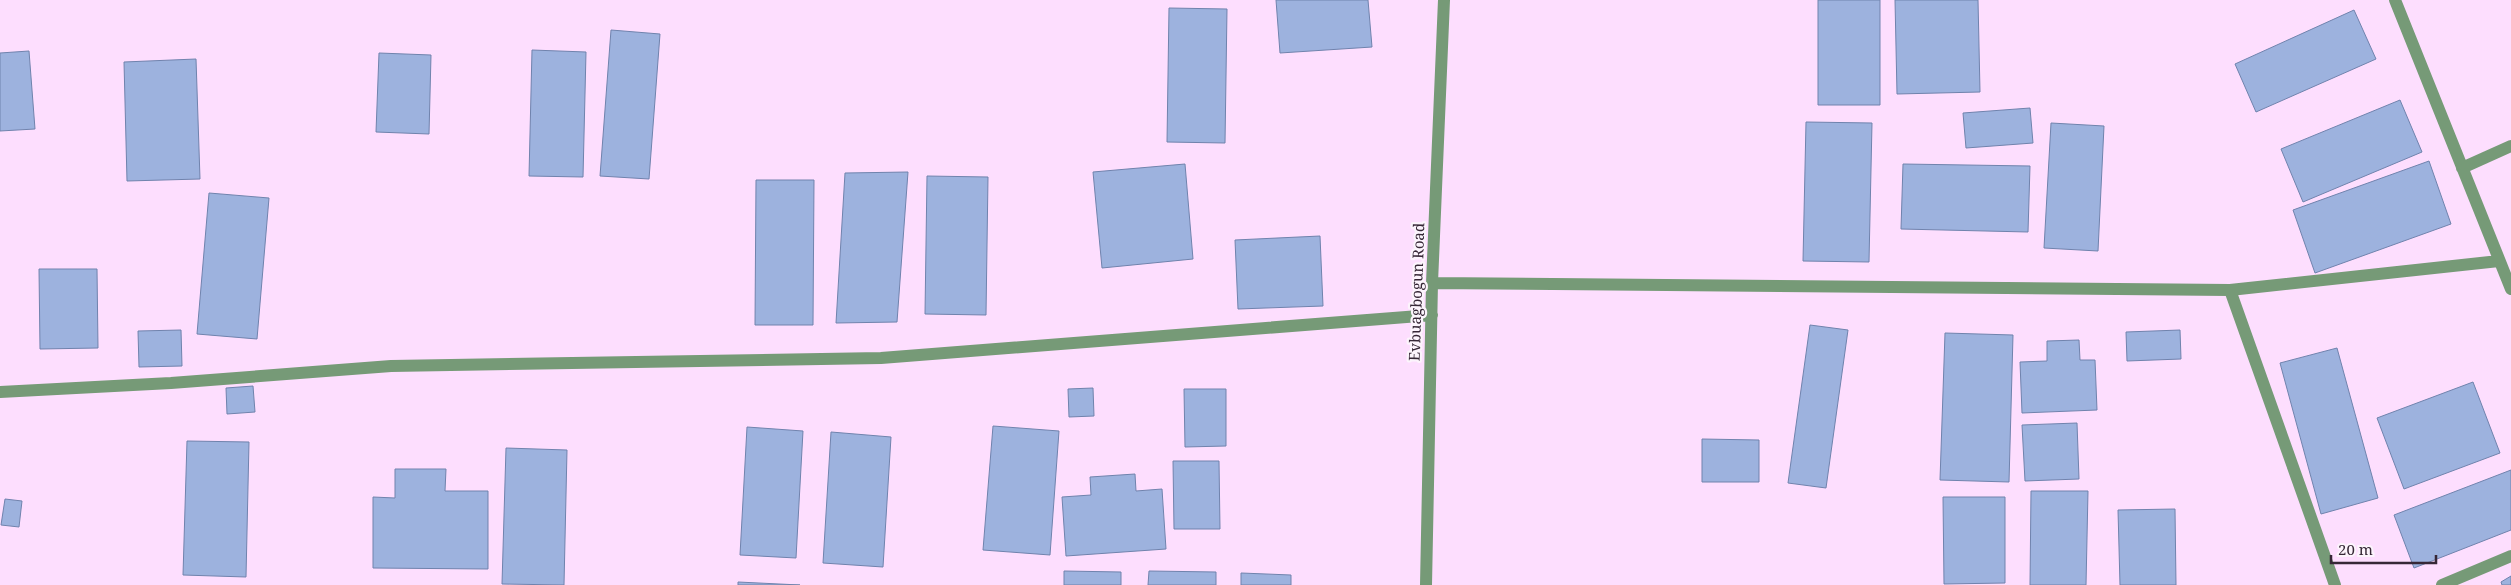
<svg xmlns="http://www.w3.org/2000/svg" width="2511" height="585" font-family="'Noto Serif',serif">
<rect width="100%" height="100%" fill="#fddefe"/>
<path fill="#9db2de" stroke="#7083ad" d="M1276,0H1368L1372,47L1280,53Z
M1818,0H1880V105H1818Z
M1895,0H1978L1980,92L1897,94Z
M1169,8L1227,9L1225,143L1167,142Z
M2354,10L2376,59L2256,112L2235,64Z
M611,30L660,34L649,179L600,176Z
M532,50L586,52L583,177L529,176Z
M29,51L35,129L0,131V53Z
M379,53L431,55L429,134L376,132Z
M196,59L200,179L127,181L124,62Z
M2400,100L2422,152L2303,202L2281,149Z
M2030,108L2033,143L1966,148L1963,113Z
M1806,122L1872,123L1869,262L1803,261Z
M2051,123L2104,126L2098,251L2044,248Z
M2429,161L2451,224L2315,273L2293,210Z
M1185,164L1193,259L1102,268L1093,172Z
M1903,164L2030,166L2028,232L1901,229Z
M908,172L897,322L836,323L845,173Z
M927,176L988,177L986,315L925,314Z
M756,180H814L813,325H755Z
M209,193L269,198L257,339L197,334Z
M1320,236L1323,306L1238,309L1235,240Z
M39,269H97L98,348L40,349Z
M1810,325L1848,330L1826,488L1788,483Z
M181,330L182,366L139,367L138,331Z
M2180,330L2181,359L2127,361L2126,332Z
M1945,333L2013,335L2009,482L1940,480Z
M2079,340L2080,360H2095L2097,410L2022,413L2020,362L2047,361V341Z
M2337,348L2378,498L2321,514L2280,363Z
M2473,382L2500,453L2404,489L2377,418Z
M253,386L255,412L227,414L226,388Z
M1093,388L1094,416L1069,417L1068,389Z
M1184,389H1226V446L1185,447Z
M2077,423L2079,479L2025,481L2022,425Z
M993,426L1059,431L1050,555L983,550Z
M747,427L803,431L796,558L740,555Z
M831,432L891,437L883,567L823,563Z
M1702,439L1759,440V482H1702Z
M187,441L249,442L246,577L183,575Z
M506,448L567,450L564,585L502,584Z
M1173,461H1219L1220,529H1174Z
M395,469H446L445,491H488V569L373,568V497L395,498Z
M2511,470V530L2414,568L2394,515Z
M1135,474L1136,491L1162,489L1166,549L1066,556L1062,497L1091,495L1090,477Z
M2031,491H2088L2086,585H2030Z
M1943,497H2005V583L1944,584Z
M5,499L22,501L19,527L1,525Z
M2175,509L2176,585H2120L2118,510Z
M1064,571L1121,572V585H1064Z
M1149,571L1216,572V585H1148Z
M1241,573L1291,575V585H1241Z
M2511,576V585H2502L2501,582Z
M738,582L800,585H738Z"/>
<g fill="none" stroke-linecap="round" stroke-linejoin="round">
<path stroke="#769a77" stroke-width="12" d="M2395,0L2511,289
M2462,168L2511,146
M1432,283L2230,290L2499,261
M2230,290L2335,585
M0,392L171,383L391,366L881,358L1432,315
M1426,585L1432,283L1444,0
M2442,585L2511,556"/>
</g>
<g text-anchor="middle" stroke-width="4.5" stroke-linejoin="round" paint-order="stroke">
<g font-size="15" fill="#362736" stroke="#fcf4fc">
<text transform="translate(1417 292) rotate(-88)" y="5">Evbuagbogun Road</text>
</g>
</g>
<path d="M2331 555v8h105v-8" fill="none" stroke="#362736" stroke-width="2.5"/>
<text x="2338" y="555" font-size="15" fill="#362736" stroke="#fcf4fc" stroke-width="4" paint-order="stroke">20 m</text>
</svg>
